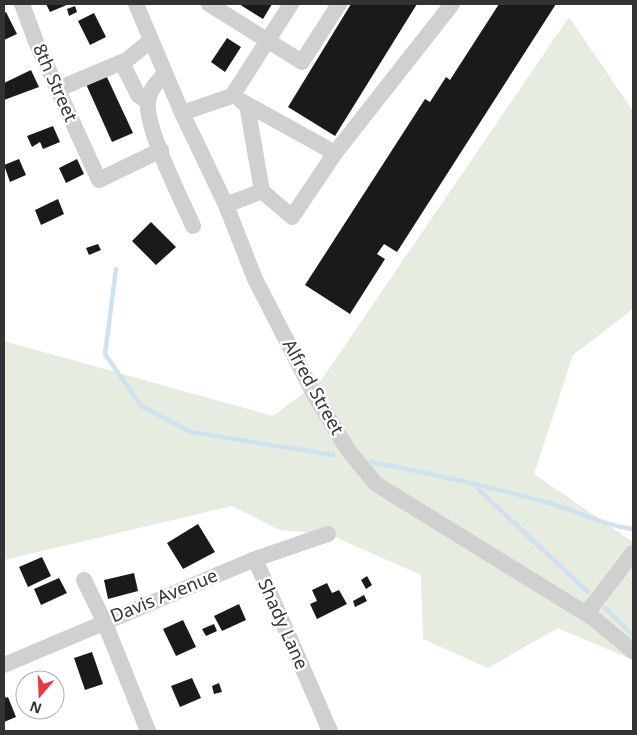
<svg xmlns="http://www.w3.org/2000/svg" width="637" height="735" font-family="'Noto Sans',sans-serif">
<rect width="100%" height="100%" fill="#fff"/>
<path fill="#e6ecdf" d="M569,17L633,111V309L573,355L534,474L633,542V660L558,628L488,668L423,639L421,575L328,534L279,530L232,506L4,560V341L273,416L322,379Z"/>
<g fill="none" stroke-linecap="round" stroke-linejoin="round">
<path stroke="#cfe2ee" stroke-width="4.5" d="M116,269L105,354L141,406L191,432L333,455
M370,462C430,473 490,487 549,503C579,511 601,525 633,529
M479,490L588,592
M605,608L633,635"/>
</g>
<path fill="#1a1a1a" d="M46,4H69L50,12Z
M239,4H272L263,19Z
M351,4H417L335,136L288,107Z
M499,4H556L397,252L384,244L377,254L385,259L350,314L305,285L425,99L430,102L446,77L450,80Z
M75,6L77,12L69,16L67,9Z
M6,12L17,34L4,40V13Z
M94,13L106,37L90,45L78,21Z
M227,38L241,47L225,72L211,62Z
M31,70L39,87L4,100V83Z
M106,75L133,133L112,142L86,84Z
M53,126L60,142L43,149L40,142L32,147L27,136Z
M19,159L26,175L10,182L4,165Z
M77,159L84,174L66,183L59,168Z
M58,199L64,214L41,225L35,210Z
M151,222L176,247L156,265L132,241Z
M98,244L101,250L89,255L86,248Z
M198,524L215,552L183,569L167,543Z
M42,557L51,576L28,587L19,567Z
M134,573L138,591L108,599L104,580Z
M367,576L372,585L366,589L361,580Z
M59,578L67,593L41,605L34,589Z
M327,583L332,593L339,590L347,604L317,619L310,604L317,601L312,590Z
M364,595L367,601L355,607L353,601Z
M239,604L246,620L222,631L214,616Z
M183,620L196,647L176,656L163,629Z
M214,624L217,631L206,636L202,629Z
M92,652L103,684L85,690L74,658Z
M192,678L201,698L180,707L171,686Z
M219,683L222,692L214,694L212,686Z
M4,694L6,698L8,697L16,717L4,722Z"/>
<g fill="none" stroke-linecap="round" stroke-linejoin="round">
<path stroke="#d0d0d0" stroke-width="16" d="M22,4L36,42L99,180L161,150
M136,4L182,113L226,205L255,279L315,396L348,450L376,484L593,618L633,651
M209,4L302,62L339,4
M165,74C156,83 149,90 148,103C146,130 181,198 193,226
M58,89L127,60
M241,101L335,153
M148,102L138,95L124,67L127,60L150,41
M182,113L232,96L291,4
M262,191L292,217L335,153L452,4
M226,205L262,191L247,105
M255,559L330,731
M84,580L104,621L148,731
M586,614L633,553
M4,665L255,559L328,534"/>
</g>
<g text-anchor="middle" stroke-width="5" stroke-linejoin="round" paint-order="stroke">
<g font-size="18" fill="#333" stroke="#fff">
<text transform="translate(55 83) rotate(66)" y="6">8th Street</text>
<text transform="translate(313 387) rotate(61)" y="6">Alfred Street</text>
<text transform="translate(164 596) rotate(-22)" y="6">Davis Avenue</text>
<text transform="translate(283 624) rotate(66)" y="6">Shady Lane</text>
</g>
</g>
<rect width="637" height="735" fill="none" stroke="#333333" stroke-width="10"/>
<g transform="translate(40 695) rotate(199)"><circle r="24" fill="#ffffff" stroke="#adadad"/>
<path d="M0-4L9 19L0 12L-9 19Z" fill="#e63946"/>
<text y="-8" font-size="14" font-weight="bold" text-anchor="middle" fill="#333333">N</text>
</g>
</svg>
